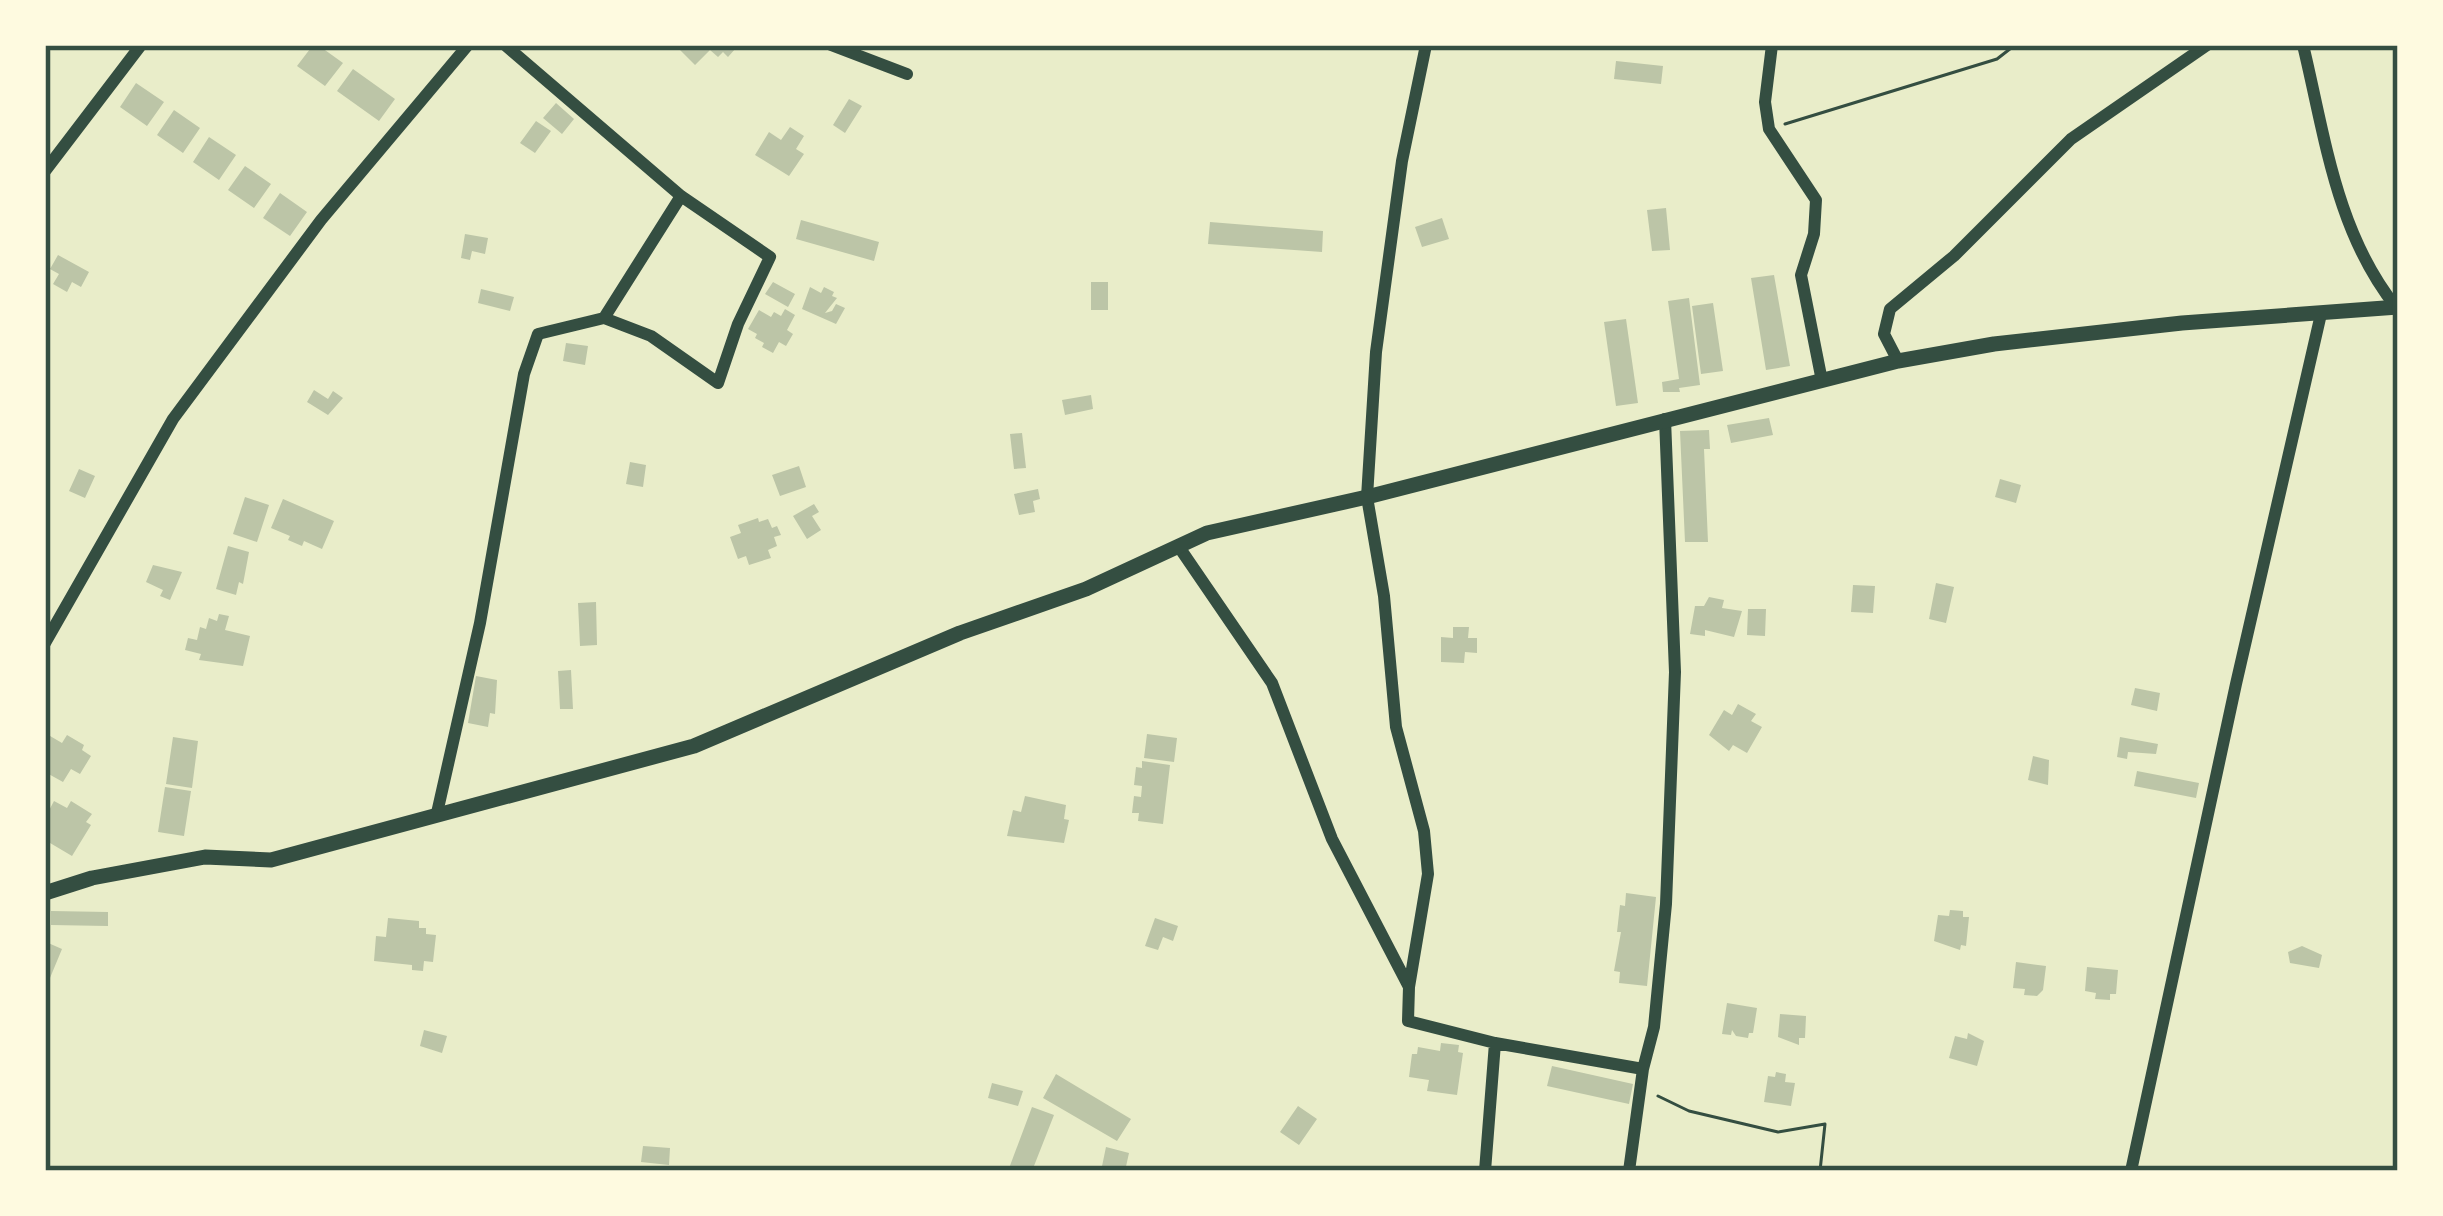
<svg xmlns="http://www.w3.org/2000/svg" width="2443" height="1216" font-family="'DM Sans',sans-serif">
<rect width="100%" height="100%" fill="#e9edc9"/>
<path fill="#bcc5a7" d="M313,45H318L343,63L325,86L297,66Z
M675,45H733L736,48L728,57L723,52L718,57L710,50L695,65Z
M1616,61L1663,66L1661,84L1614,79Z
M353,69L395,99L379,121L337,91Z
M136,83L164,102L147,126L120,107Z
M849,99L862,106L845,133L833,125Z
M556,103L574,119L562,134L543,118Z
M174,110L200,128L183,153L157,135Z
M536,121L551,131L535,153L520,143Z
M790,127L804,136L796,149L804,154L789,176L755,155L769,132L781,140Z
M209,137L236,155L219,180L193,162Z
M245,166L271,184L254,208L228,190Z
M280,193L307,212L290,236L263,218Z
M1666,208L1670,250L1652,251L1647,210Z
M1442,218L1449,239L1422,247L1415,227Z
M801,220L879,242L874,261L796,239Z
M1210,222L1323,231L1322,252L1208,244Z
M465,234L488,238L485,254L472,251L470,260L461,258Z
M58,255L89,272L81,287L72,282L67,292L53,284L59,274L50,269Z
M1774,275L1790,366L1766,370L1751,278Z
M773,282L795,294L788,307L765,294Z
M1091,282H1108V310H1091Z
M810,287L821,293L824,287L834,292L832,296L837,298L825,313L832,311L836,304L845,308L836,324L802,309Z
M481,289L514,297L510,311L478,303Z
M1689,298L1700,385L1679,388L1680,392H1663L1662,382L1679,379L1668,301Z
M1713,303L1723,371L1701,374L1692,306Z
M785,309L795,315L787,330L793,334L786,346L779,342L773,353L762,347L764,343L755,338L757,334L748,329L759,310L771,317L774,312L781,316Z
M1626,319L1638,403L1616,406L1604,322Z
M566,343L588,346L585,365L563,361Z
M314,390L328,399L333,391L343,398L328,415L307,402Z
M1091,395L1093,409L1065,415L1062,400Z
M1769,418L1773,435L1731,443L1727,425Z
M1709,430L1710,449H1704L1708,542H1685L1680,431Z
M1022,433L1026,468L1014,469L1010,434Z
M630,462L646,465L643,487L626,484Z
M799,466L806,487L780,496L772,475Z
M79,469L95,476L85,498L69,491Z
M2000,479L2021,485L2016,503L1995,497Z
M1038,489L1040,499L1033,501L1035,512L1019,515L1014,494Z
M245,497L269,505L257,542L233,534Z
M283,499L334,521L322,549L304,541L302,546L288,540L290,536L271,528Z
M814,504L819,512L812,516L821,530L807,539L793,516Z
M758,518L759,522L768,519L772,528L777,526L781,535L774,537L777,546L768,550L771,558L749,565L746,556L738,559L730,537L741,533L738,525Z
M228,546L249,552L243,584L239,582L236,595L216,589Z
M153,565L182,572L170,600L160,596L163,590L146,582Z
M1936,583L1954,587L1946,623L1929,619Z
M1853,585L1875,586L1873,613L1851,612Z
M1709,597L1724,600L1722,608L1742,611L1734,637L1705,630V636L1690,634L1695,606H1704Z
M596,602L597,645L580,646L578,603Z
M1748,609H1766L1765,636L1747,635Z
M219,614L229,616L225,630L250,636L243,666L199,660L201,654L185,650L188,638L197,640L200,627L206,629L209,618L217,621Z
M1453,627H1469L1468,638H1477V653L1465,652L1464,663L1441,662V637L1453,638Z
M571,670L573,709H560L558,671Z
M476,676L497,680L495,714L490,713L488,727L468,723Z
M2135,688L2160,693L2157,711L2131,705Z
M1738,704L1756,714L1751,721L1762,727L1747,753L1733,745L1729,751L1709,735L1724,710L1732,715Z
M45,733L62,743L67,735L84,745L82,750L91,756L80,774L71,769L63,782L45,772L49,763L45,761Z
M1147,734L1177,738L1174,762L1144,758Z
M173,737L198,741L192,788L166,784Z
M2120,737L2158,744L2156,754L2128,752L2127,759L2117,757Z
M2033,756L2049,760L2048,785L2028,780Z
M1142,761L1170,765L1163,824L1138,821L1139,813H1132L1134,796L1141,797L1142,786L1134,785L1136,767L1142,768Z
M2137,771L2199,783L2196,798L2134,786Z
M165,787L191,791L184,836L158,832Z
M1025,796L1066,805L1064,819L1069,820L1064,843L1007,836L1013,810L1021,812Z
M54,801L67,808L71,801L92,814L86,822L91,825L72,856L45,840V818Z
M1626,893L1656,897L1647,986L1619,983L1620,972L1614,971L1621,932H1617L1620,905L1625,906Z
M1950,910L1963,911V917H1969L1966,946L1961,945L1960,950L1934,941L1938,915L1949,916Z
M51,911L108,912V926L51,925Z
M388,918L419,921V928H426V934L436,935L433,962L424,961L423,971L412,970V965L374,961L376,936L386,937Z
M1155,918L1178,926L1173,941L1163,937L1158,950L1145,946Z
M46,942L62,949L45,990V945Z
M2302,946L2322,955L2319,968L2290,963L2288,952Z
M2016,962L2046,966L2043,990L2037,996L2024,995L2025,989L2013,988Z
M2087,967L2118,970L2116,994H2110V1000L2095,999L2096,993L2085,991Z
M1727,1003L1757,1008L1753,1033H1749L1748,1038L1736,1036L1732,1030L1731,1035L1722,1034Z
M1780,1014L1806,1016L1805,1038H1799V1045L1778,1037Z
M424,1030L447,1036L442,1053L420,1046Z
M1968,1033L1984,1041L1977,1066L1949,1058L1955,1036L1967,1039Z
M1441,1043L1459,1045L1458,1052L1463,1053L1457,1095L1427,1091L1429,1080L1409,1077L1412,1054H1417L1418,1047L1440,1051Z
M1552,1066L1633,1084L1629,1104L1547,1086Z
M1776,1072L1786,1074L1785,1082L1795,1083L1791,1106L1764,1102L1768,1076L1775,1077Z
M1056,1074L1131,1119L1117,1141L1043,1098Z
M992,1083L1023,1091L1018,1106L988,1098Z
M1298,1106L1317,1119L1299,1145L1280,1132Z
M1032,1107L1054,1115L1032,1171H1008Z
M643,1146L670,1148L669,1165L641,1162Z
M1106,1147L1129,1153L1125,1171H1101Z"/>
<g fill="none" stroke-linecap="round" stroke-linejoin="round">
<path stroke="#344e41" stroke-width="3" d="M1785,124L1997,59L2015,45
M1658,1096L1689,1111L1778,1132L1825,1124L1820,1171"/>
<path stroke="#344e41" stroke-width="12" d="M831,45L907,74
M1426,45L1402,161L1376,352L1367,497L1384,596L1396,727L1424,831L1428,874L1409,987L1408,1021L1495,1043L1643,1069
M1772,45L1765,102L1769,129L1816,200L1814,234L1801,275L1822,381
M2303,45C2325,136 2336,232 2396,307
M45,171L141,45
M604,318L681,196
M1898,361L1884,334L1890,309L1954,256L2071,139L2207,45
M1179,547L1272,683L1332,839L1409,987
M45,643L173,419L321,220L468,45
M437,813L480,623L524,374L538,334L604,318L651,336L718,383L738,324L770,257L681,196L505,45
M1485,1171L1495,1043
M1629,1171L1643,1069L1654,1027L1666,904L1675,672L1665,419
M2131,1171L2236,684L2321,314"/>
<path stroke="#344e41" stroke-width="15" d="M45,893L92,878L205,857L271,860L694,746L960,633L1086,589L1207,533L1367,497L1898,361L1994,344L2182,323L2398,307"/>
</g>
<rect width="2443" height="1216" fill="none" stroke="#fefae0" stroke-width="96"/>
<rect x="48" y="48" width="2347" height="1120" fill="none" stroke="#344e41" stroke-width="4.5"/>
</svg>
